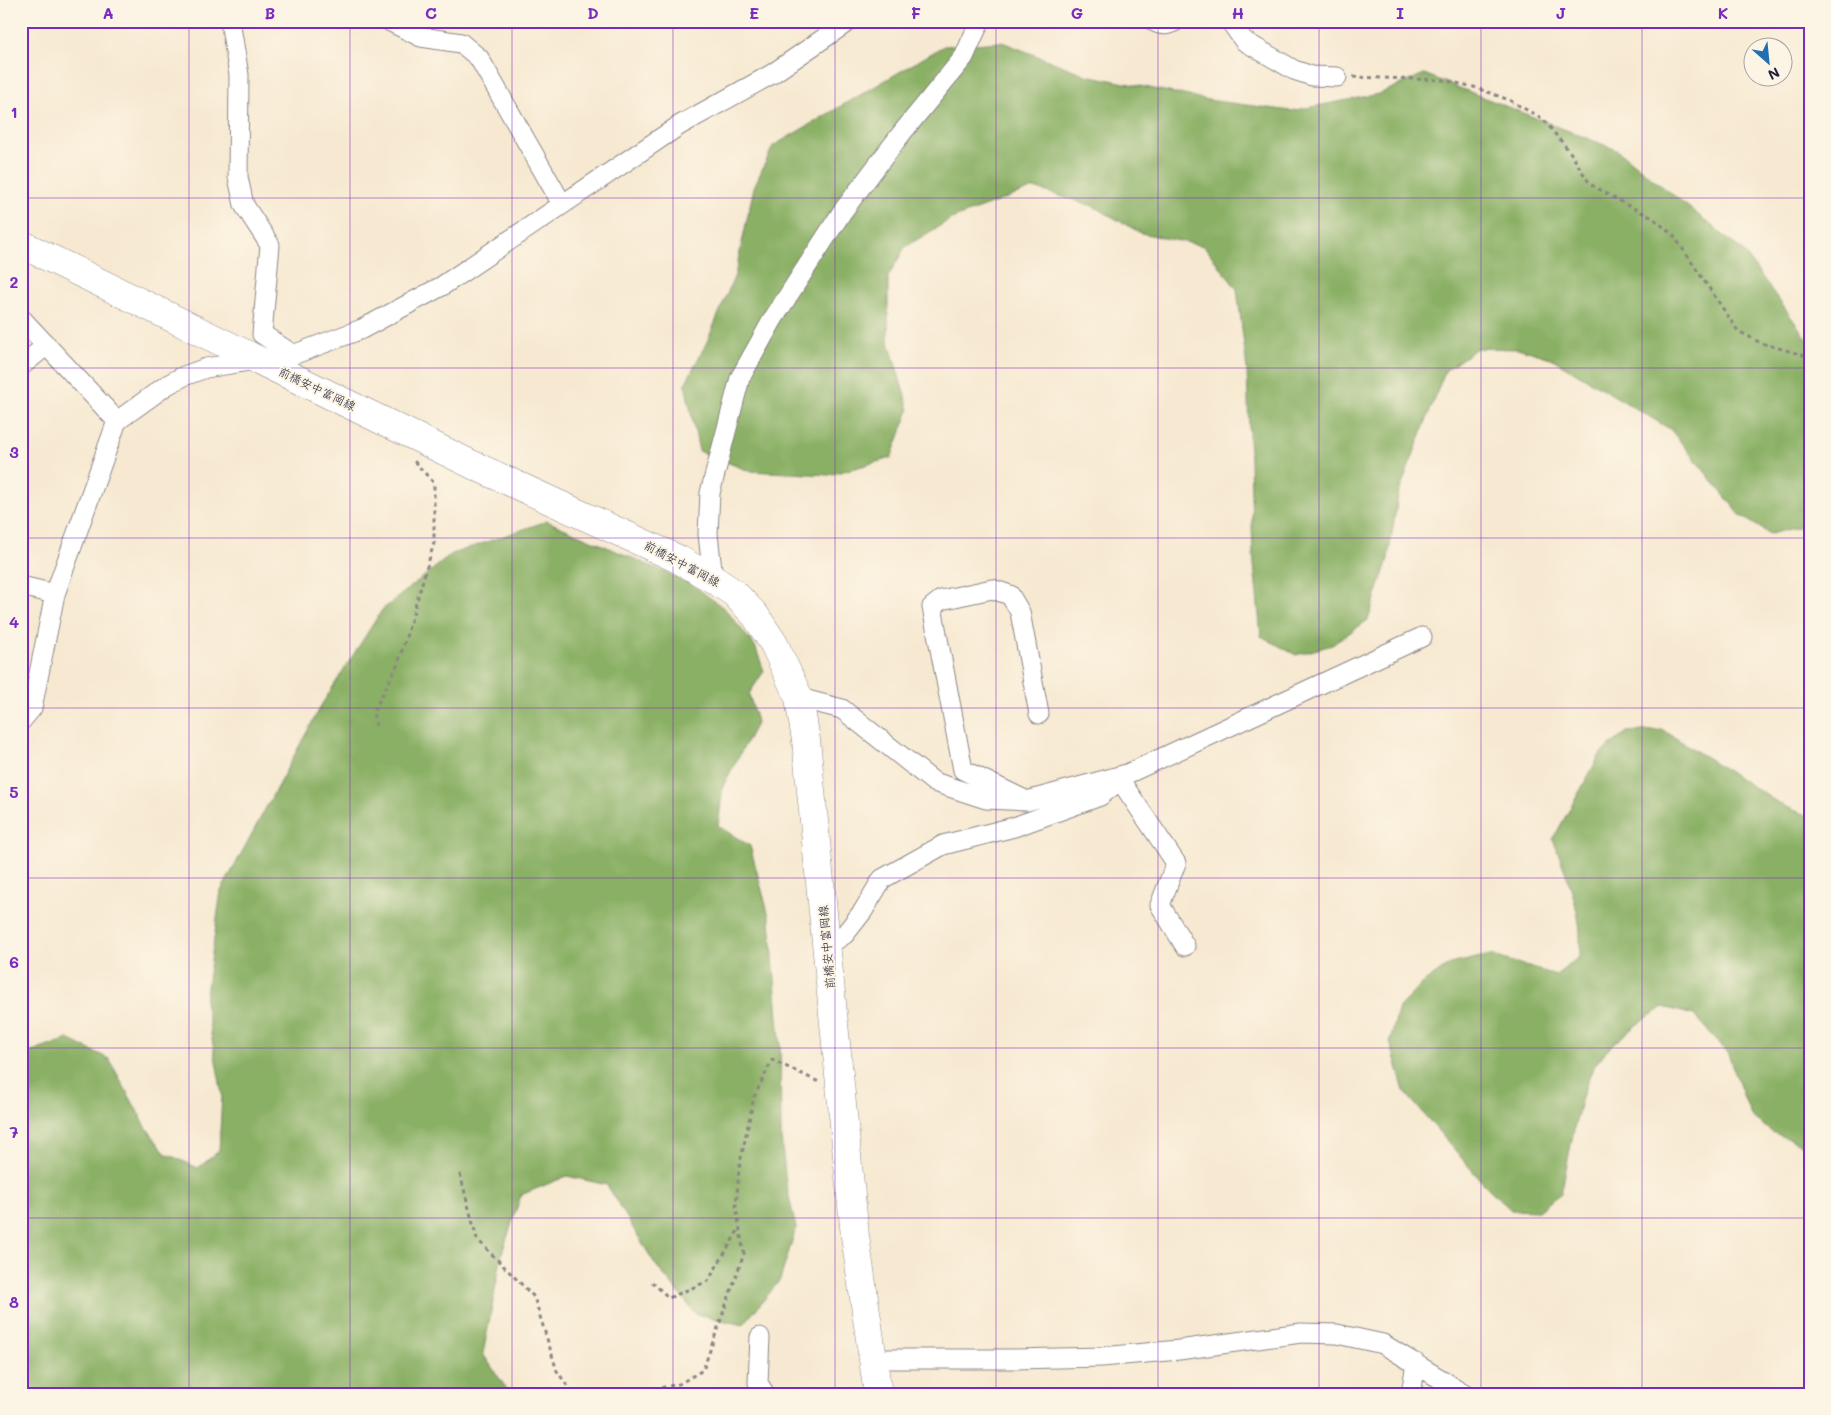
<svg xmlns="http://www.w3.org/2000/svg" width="1831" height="1415" font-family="Mali,'Klee One',sans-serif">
<rect width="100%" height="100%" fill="#fcf5e5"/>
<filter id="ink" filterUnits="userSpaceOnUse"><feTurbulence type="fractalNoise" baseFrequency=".02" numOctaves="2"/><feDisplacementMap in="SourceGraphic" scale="10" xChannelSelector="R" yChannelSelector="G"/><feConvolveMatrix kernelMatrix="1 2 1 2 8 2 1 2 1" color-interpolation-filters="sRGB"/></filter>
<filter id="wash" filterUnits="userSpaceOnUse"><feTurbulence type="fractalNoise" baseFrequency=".0096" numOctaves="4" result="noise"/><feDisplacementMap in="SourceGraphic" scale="20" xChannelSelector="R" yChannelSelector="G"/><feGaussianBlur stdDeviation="1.12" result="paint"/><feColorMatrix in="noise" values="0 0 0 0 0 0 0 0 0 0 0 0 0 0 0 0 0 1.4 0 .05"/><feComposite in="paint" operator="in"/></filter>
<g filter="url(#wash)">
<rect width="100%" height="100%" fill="#f7e9d1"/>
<path fill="#8ab065" stroke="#566950" d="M1716,21H1770L1771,26Z
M1002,42L1086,75L1208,100L1291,111L1379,94L1424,74L1617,150L1743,251L1810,343V522L1807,525L1770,534L1741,516L1670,429L1551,358L1521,349L1477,348L1445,371L1398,495L1388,559L1368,620L1332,645L1296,655L1261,636L1253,554L1247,369L1237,289L1204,246L1141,233L1093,206L1034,188L951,219L905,247L888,277V339L909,410L891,458L829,475L749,471L699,451L685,384L707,342L735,275L754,187L773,146L944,46Z
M547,521L690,583L725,609L755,646L764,671L749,694L757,722L723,786L718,826L750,846L770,920L780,1041L781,1137L786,1183L796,1228L780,1280L743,1325L696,1314L655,1264L607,1185L567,1176L521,1195L502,1253L483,1354L510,1394H21V1056L68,1039L109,1059L146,1127L165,1153L198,1168L219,1151L222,1094L205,1001L221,891L322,704L382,610L452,554Z
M1663,730L1780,804L1810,817V1148L1772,1132L1751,1116L1728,1054L1694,1015L1663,1007C1640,1022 1615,1039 1598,1061C1579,1085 1569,1160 1561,1193L1538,1211L1511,1210L1483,1183L1404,1091L1390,1041L1399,1007L1423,983L1450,964L1490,955L1556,975L1579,957C1585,917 1567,877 1553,839L1601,753L1627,732Z"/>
</g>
<g filter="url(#ink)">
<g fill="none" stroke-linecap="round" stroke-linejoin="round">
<defs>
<path id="minor" d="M230,21L239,75L238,177L244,205L270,245L262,334L292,354
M389,21L421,37L461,43L479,58L562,204
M1153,21C1161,26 1167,26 1176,21
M1230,21L1244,41L1294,70L1312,76L1337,77
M21,318L117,421
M21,366L47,345
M713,579L708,534L710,493L740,378L773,319L842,212L901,134L964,57L980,21
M21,586L55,594
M799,698L842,709L934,782L986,799L1027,801L1127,774L1422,637
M21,721L32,708L55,594L117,421L167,385L184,376L206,368L298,353L362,329L442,286L680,125L772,74L849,21
M1120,780L1176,863L1160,905L1185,946
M1023,799L963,770L932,607L941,600L992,589L1010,595L1020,612L1039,714
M827,946L845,934L863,911L882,879L943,845L1014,827L1100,796L1120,780
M760,1337L758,1383L765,1394
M872,1359H1015L1102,1357L1179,1350L1301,1333L1337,1334L1383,1344L1465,1394
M1411,1394L1416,1363"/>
<path id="primary" d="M21,244L473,465L678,559L713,579L734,593L755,615L774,644L799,698L806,740L855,1236L878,1394"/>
</defs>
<use href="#minor" stroke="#8c8686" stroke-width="21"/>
<use href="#primary" stroke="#8c8686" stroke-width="29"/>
<path stroke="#8c8686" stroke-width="3" stroke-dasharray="4 4" stroke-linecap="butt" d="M1353,77L1443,80L1474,87L1509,100L1543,119L1570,152L1590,184L1623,203L1653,218L1674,236L1738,331L1761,343L1810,357
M376,726L373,713L398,664L434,543V483L412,459
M460,1174L477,1239L534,1297L557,1371L573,1394
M652,1282L669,1298L708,1281L739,1229
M630,1394L679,1384L703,1370L744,1254L736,1207L739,1168L754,1097L772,1060L819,1082"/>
<use href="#minor" stroke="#fff" stroke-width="19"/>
<use href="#primary" stroke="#fff" stroke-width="28"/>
</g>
</g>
<path fill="none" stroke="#7b2cbf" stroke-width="1" stroke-opacity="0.55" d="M189,21V1394M350,21V1394M512,21V1394M673,21V1394M835,21V1394M996,21V1394M1158,21V1394M1319,21V1394M1481,21V1394M1642,21V1394M21,198H1810M21,368H1810M21,538H1810M21,708H1810M21,878H1810M21,1048H1810M21,1218H1810"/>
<g text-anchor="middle" stroke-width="4" stroke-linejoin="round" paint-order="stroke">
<g font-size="12" fill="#22223b" stroke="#fcf5e5">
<text transform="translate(317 389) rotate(26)" y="4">前橋安中富岡線</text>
<text transform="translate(682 564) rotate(28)" y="4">前橋安中富岡線</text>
<text transform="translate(827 947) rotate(-95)" y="4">前橋安中富岡線</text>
</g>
</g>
<rect width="1831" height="1415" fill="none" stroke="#fcf5e5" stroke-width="55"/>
<g transform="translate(1768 62) rotate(153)"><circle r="24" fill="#fcf5e5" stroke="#a5a1a1"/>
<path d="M0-4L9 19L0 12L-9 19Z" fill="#1f6fb2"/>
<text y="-8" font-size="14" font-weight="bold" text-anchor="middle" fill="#22223b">N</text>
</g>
<rect x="28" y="28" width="1776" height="1360" fill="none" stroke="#7b2cbf" stroke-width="2"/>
<g font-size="16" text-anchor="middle" font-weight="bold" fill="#7b2cbf">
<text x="108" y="19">A</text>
<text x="270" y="19">B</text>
<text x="431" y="19">C</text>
<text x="593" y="19">D</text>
<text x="754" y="19">E</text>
<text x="916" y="19">F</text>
<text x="1077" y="19">G</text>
<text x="1238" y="19">H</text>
<text x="1400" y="19">I</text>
<text x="1561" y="19">J</text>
<text x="1723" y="19">K</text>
<text x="14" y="118">1</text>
<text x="14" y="288">2</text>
<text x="14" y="458">3</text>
<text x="14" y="628">4</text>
<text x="14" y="798">5</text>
<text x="14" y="968">6</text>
<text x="14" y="1138">7</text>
<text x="14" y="1308">8</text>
</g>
</svg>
